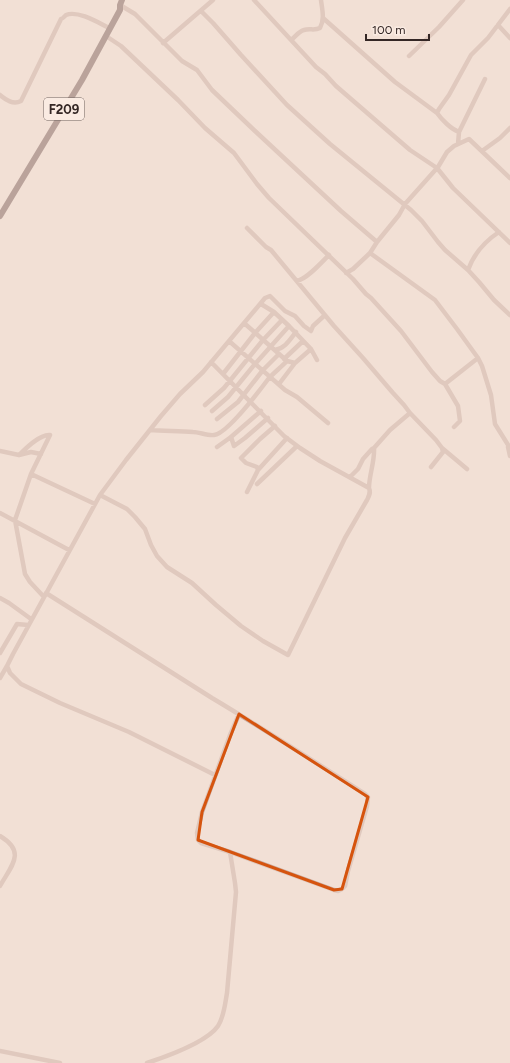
<svg xmlns="http://www.w3.org/2000/svg" width="510" height="1063" font-family="Figtree,sans-serif">
<rect width="100%" height="100%" fill="#f2e0d6"/>
<g fill="none" stroke-linecap="round" stroke-linejoin="round">
<path stroke="#caada2" stroke-width="4.5" d="M254,0L316,67L325,74L336,86L410,150L437,168L453,188L510,243
M120,5L135,14L182,61L197,70L212,90L255,131L341,211L377,242
M201,11L213,23L241,55L287,105L330,144L411,210L422,221L438,242L445,250L468,270L479,282L494,300L510,315
M323,18L395,82L437,113
M498,25L510,38
M106,36L121,46L178,100L205,128L234,153L257,184L269,198L353,279L366,294L371,298L401,331L432,372L440,381L445,384L458,406L460,421L454,427
M291,40C295,37 299,31 304,30C310,28 314,31 320,28C325,19 322,9 321,0
M163,43L213,0
M409,56L439,27L463,0
M0,95C6,100 13,105 21,101L61,19C62,19 65,16 66,15C78,10 99,23 109,28
M459,132L485,79
M458,144L459,132C451,129 442,120 437,113L439,109L449,95L471,55L488,38L510,9
M482,151L500,138L510,128
M247,228L266,247L271,250L334,326L363,358L393,393L404,405L410,413L436,440L442,448L443,452L431,467
M370,253L435,300L457,329L478,358L482,366L491,395L495,424L510,448
M468,270C474,253 484,242 499,232
M346,273L353,269L370,253L377,242L399,215L405,204L438,167L447,152L454,146L469,139L510,178
M297,281C307,279 321,263 329,255
M261,304L274,312L289,326L311,349L317,360
M244,323L287,361L295,363
M229,341L285,390L297,397L328,423
M275,350C285,348 289,341 296,332
M284,359L303,341
M223,374L255,333L274,312
M279,384L295,363L311,349
M445,384L478,358
M205,405L224,388L263,340L282,320
M212,411L228,397L255,364L289,326
M217,419L238,402L263,370L279,354
M150,430C164,431 179,431 193,432C199,432 208,436 214,435C227,434 260,390 269,378C275,372 281,367 287,361
M231,437L234,446L245,438L268,418
M217,447L231,437L261,411
M508,447L510,456
M442,448L467,469
M0,451L19,455L31,452L41,454
M19,455C26,448 40,434 50,435
M258,470L257,467L246,463L241,458L260,439L275,426
M31,474L95,504
M350,477L358,469L363,459L372,449L374,448L390,430L410,413
M257,484L297,446
M369,488C369,475 375,461 374,448
M247,492L258,470L287,438
M100,495L127,509L135,517L145,529L151,545L157,556L167,567L192,583L216,605L241,626L263,641L288,655L345,538L367,500C369,496 371,493 369,488L320,461L300,448L284,436L211,362
M0,513L69,550
M46,593L212,698C264,729 315,762 365,794L368,797L367,806L348,871L345,886L342,889L338,891L334,890L230,852L201,843L198,840L197,833L202,812L230,735L239,714
M44,597L30,582L25,574L15,520L31,474L50,435
M0,598L9,603L31,619
M0,653L17,624L28,625
M7,666L10,673L21,684L60,703L129,732L215,775
M0,678L7,666L13,654L100,495L126,460L161,416L180,394L203,372L265,298L270,296L285,311L295,316L304,326L311,331L313,326L325,315
M0,836C27,852 11,866 0,886
M0,1051L60,1063
M147,1063C165,1057 207,1042 218,1026C224,1017 225,1004 227,993L236,892L235,883L230,852"/>
<path stroke="#775a55" stroke-width="6" d="M0,216L82,80L120,10V5L122,0"/>
</g>
<path d="M0 0H510V1063H0ZM239,714L368,797L342,889L334,890L198,840L202,812Z" fill="#f2e0d6" fill-opacity=".55" fill-rule="evenodd"/>
<path fill="none" stroke="#d6540e" stroke-width="3" stroke-linejoin="round" d="M239,714L368,797L342,889L334,890L198,840L202,812Z"/>
<g text-anchor="middle" stroke-width="4" stroke-linejoin="round" paint-order="stroke">
<rect fill="#faebe2" stroke="#6f625e" stroke-width="1" x="44" y="98" width="40" height="22" rx="3"/>
<g font-size="13" font-weight="bold" fill="#342725">
<text x="64" y="114">F209</text>
</g>
</g>
<path d="M366 34v6h63v-6" fill="none" stroke="#342725" stroke-width="2"/>
<text x="372" y="34" font-size="12" fill="#342725" stroke="#faebe2" stroke-width="3" paint-order="stroke">100 m</text>
</svg>
